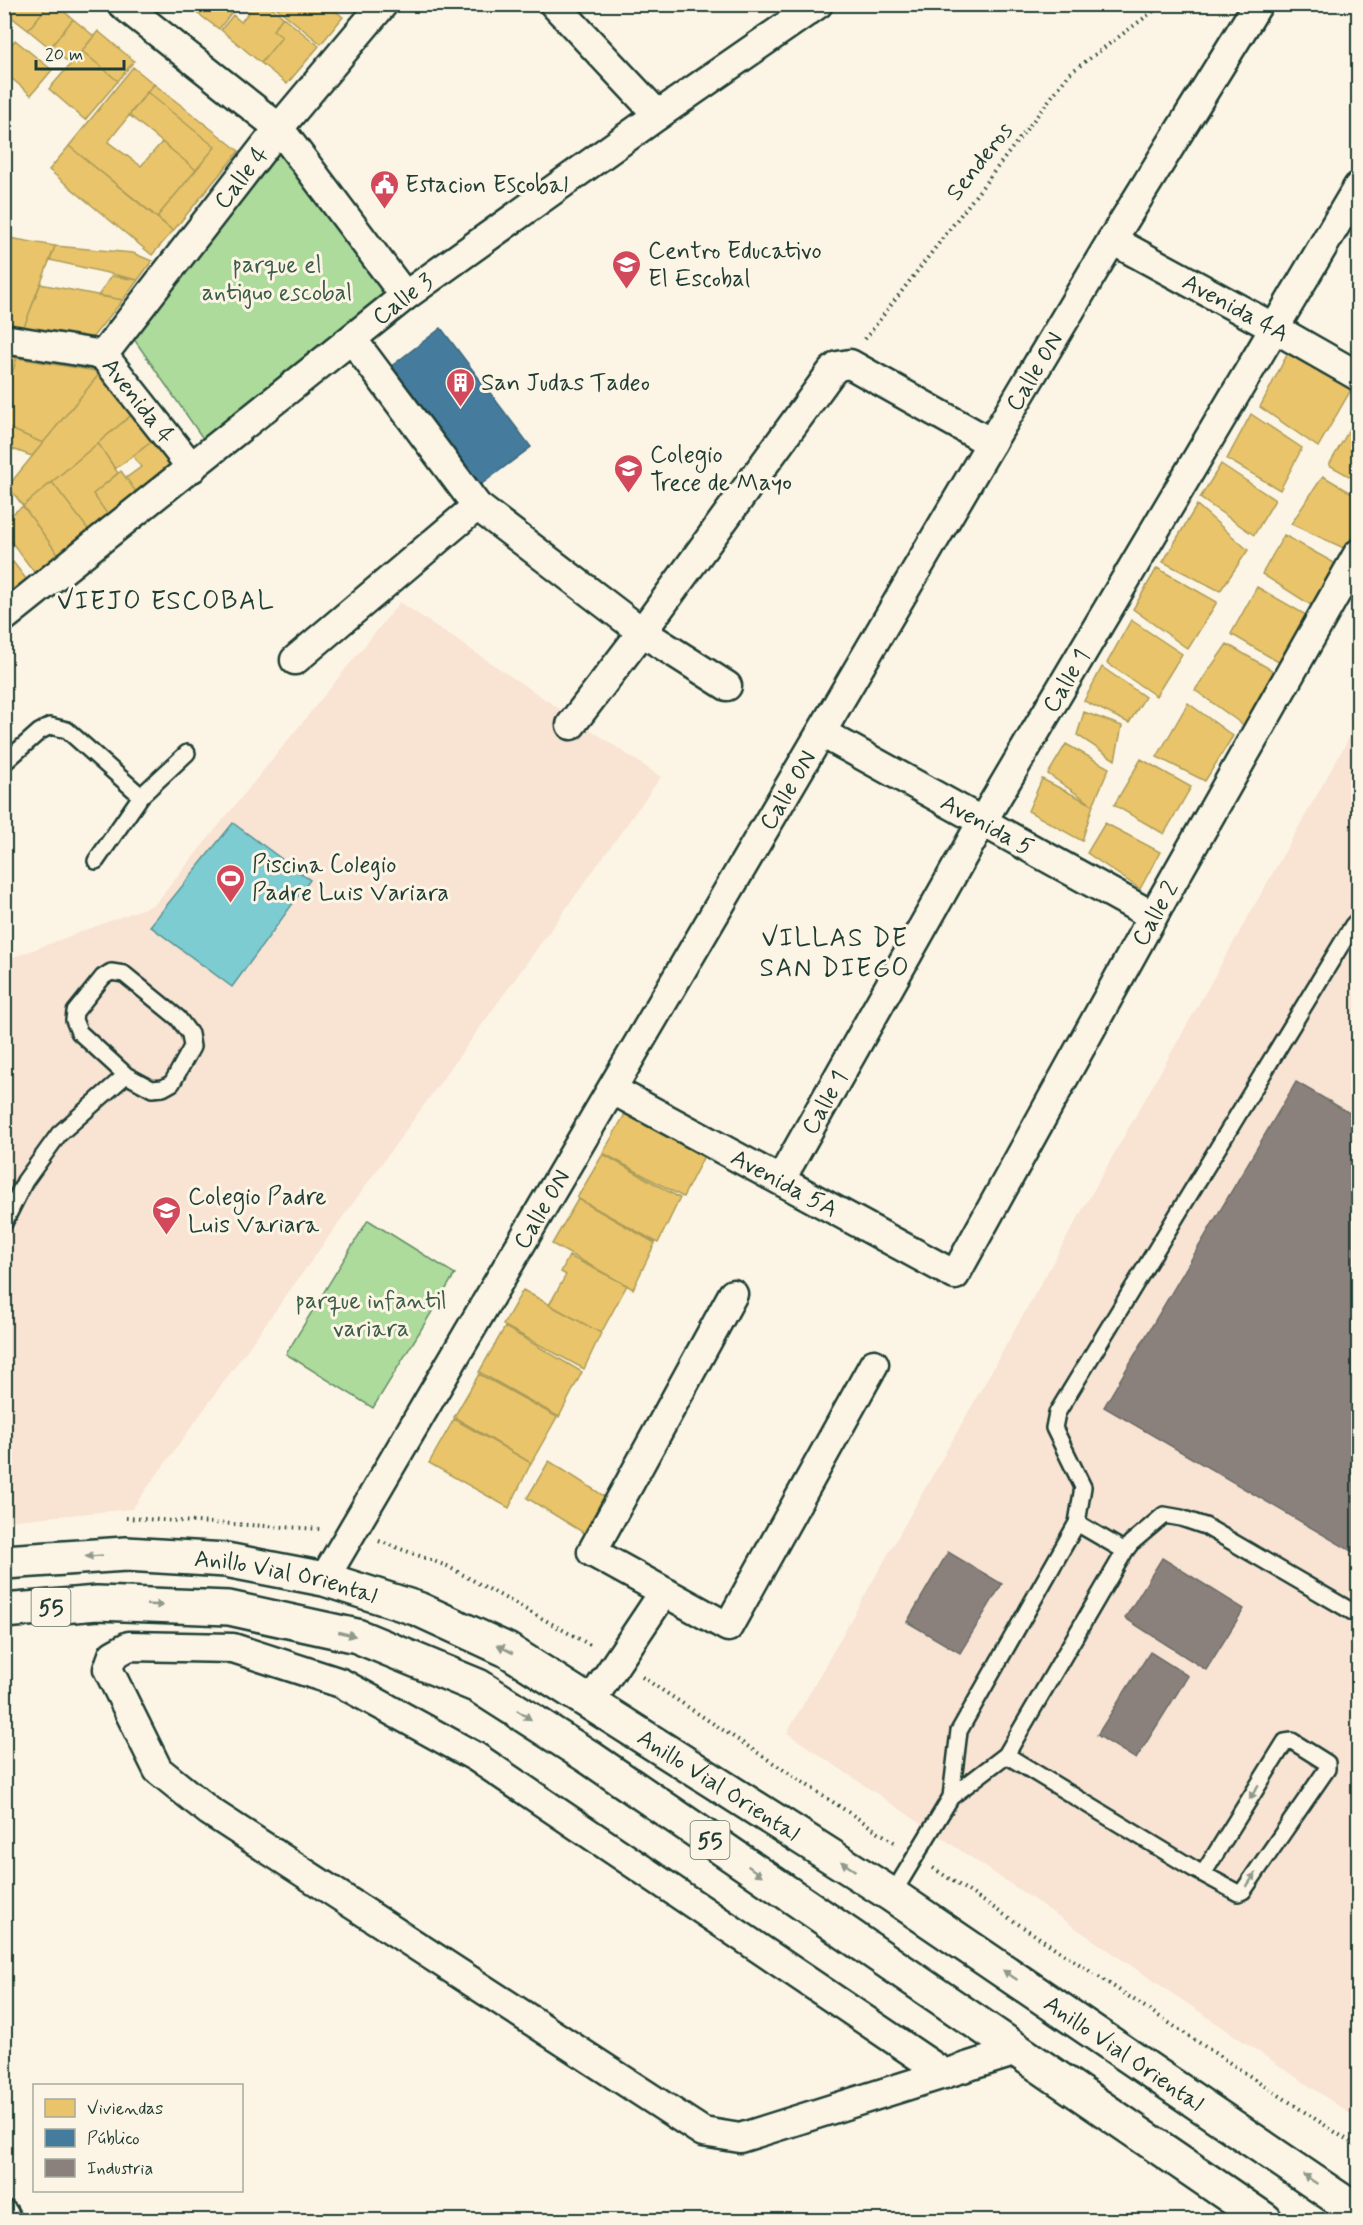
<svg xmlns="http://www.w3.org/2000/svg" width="1363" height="2225" font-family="Mynerve,sans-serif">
<rect width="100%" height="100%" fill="#fcf5e5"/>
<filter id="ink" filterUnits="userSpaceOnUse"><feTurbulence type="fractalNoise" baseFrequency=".0167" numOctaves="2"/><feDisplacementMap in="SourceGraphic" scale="12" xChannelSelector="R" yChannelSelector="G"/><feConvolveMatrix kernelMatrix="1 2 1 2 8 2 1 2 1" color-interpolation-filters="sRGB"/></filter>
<g filter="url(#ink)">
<path fill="#f9e3d3" d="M400,602L661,777L132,1509L5,1521V964L14,957L155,904Z
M1358,722V2119L787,1733Z"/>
<path fill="#addb9b" stroke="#668c68" stroke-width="1.5" d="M281,142L394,293L206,443L127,329Z
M368,1220L455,1274L373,1408L286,1354Z"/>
<path fill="#7bccd2" stroke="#569393" stroke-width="1.5" d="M233,823L310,880L232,987L150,926Z"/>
<path fill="#e9c46a" stroke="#ac9c5a" stroke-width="1.5" d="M11,4H49L28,30L5,12Z
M49,4H55L73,19L50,48L28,30Z
M198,4H238L219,29L193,10Z
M268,4L283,17L273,30L282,37L261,63L221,30L233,15L241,22L249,12L242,4Z
M272,4H335L332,8L343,17L321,44Z
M283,17L319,46L287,84L261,63L282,37L273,30Z
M73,19L94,36L71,64L50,48Z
M98,31L134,61L118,81L82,51Z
M15,40L52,70L31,95L4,72V53Z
M82,51L118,81L85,120L49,89Z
M133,67L154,84L108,142L141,166L162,142L196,170L157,217L69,146Z
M154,84L239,151L173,231L157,217L215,147L147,92Z
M147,92L215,147L196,170L129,115Z
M69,146L173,231L152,255L49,170Z
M4,237L55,246L24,327L4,324Z
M55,246L133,253L152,261L138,280L50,260Z
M111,276L138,280L123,300L98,296Z
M40,284L123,300L91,339L24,327Z
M1288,353L1352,388L1318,447L1260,407Z
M4,356L17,358L4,399Z
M17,358L101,372L43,443L4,426V399Z
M105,367L136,411L23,506L8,486Z
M136,411L155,439L115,469L98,443Z
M1251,414L1302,448L1280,490L1227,459Z
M1356,418L1358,419V481L1329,465Z
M4,426L43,443L32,456L4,446Z
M155,439L175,469L139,496L126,478L141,467L133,456Z
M98,443L118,473L93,494L110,518L91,533L52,482Z
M1221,464L1275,500L1254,535L1200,498Z
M121,471L139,496L110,518L93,494Z
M1323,476L1358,497V523L1346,549L1291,524Z
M52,482L91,533L60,557L23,506Z
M1197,505L1248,550L1220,591L1163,562Z
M23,506L60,557L37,576L4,532V520Z
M1284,535L1338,565L1314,607L1262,574Z
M13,562L30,584L4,602V569Z
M1157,568L1217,602L1188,649L1133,609Z
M1257,587L1306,615L1280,663L1231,634Z
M1131,620L1182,654L1156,696L1107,663Z
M1227,644L1275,672L1246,727L1195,690Z
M1102,667L1145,697L1129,723L1084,701Z
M1188,703L1233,736L1205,781L1157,757Z
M1084,712L1122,726L1115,760L1077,735Z
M1066,744L1109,768L1093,805L1048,774Z
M1141,759L1191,787L1164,834L1114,805Z
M1042,779L1093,805L1082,841L1028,811Z
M1105,823L1160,852L1140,889L1087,853Z
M629,1107L706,1152L683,1197L603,1153Z
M603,1154L680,1198L658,1243L577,1198Z
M578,1199L655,1243L633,1289L552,1244Z
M569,1256L627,1285L601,1333L549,1305L566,1275L561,1272Z
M523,1290L601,1333L584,1369L503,1325Z
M505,1327L582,1372L559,1417L479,1372Z
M479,1374L557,1417L531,1463L454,1417Z
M454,1419L531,1463L509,1508L429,1463Z
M549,1461L604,1496L584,1533L527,1498Z"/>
<path fill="#457b9d" stroke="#3a687e" stroke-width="1.5" d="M441,328L531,447L479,486L389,368Z"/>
<path fill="#8a817c" stroke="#6a6d66" stroke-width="1.5" d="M1296,1082L1358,1118V1555L1104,1407Z
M948,1552L1002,1584L960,1653L907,1622Z
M1162,1558L1244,1609L1206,1670L1125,1618Z
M1150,1652L1188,1676L1136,1759L1097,1735Z"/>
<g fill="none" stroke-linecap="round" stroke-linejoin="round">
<defs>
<path id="service" d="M4,763L39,732L50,726L67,730L141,796
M96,861L141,796L187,753
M4,1223L25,1181L59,1134L126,1075L79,1032L74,1020L75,1012L103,977L111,972L124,974L178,1018L190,1034L192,1047L172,1083L163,1088L152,1089L126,1075
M1077,1523L1125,1551
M1006,1755L1194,1869L1238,1893L1243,1891L1327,1769V1763L1292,1741L1285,1742L1203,1874
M951,1797L959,1731L1077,1523L1083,1487L1054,1428L1057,1413L1353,925L1358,920
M892,1895L951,1797L1006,1755L1125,1551L1131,1543L1164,1515L1181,1518L1205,1526L1358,1615"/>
<g id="minor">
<path d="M122,4L279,128L405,296"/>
<path d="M554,4L658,115"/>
<path id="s1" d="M1112,240L1274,328L1358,376"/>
<path id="s2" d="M4,339L103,355L192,468"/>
<path d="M352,339L477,506L642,632L727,686"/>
<path id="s3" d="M103,355L279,128L383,4"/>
<path id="s4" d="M4,617L405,296L658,115L818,4"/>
<path d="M295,660L477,506"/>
<path d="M571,725L642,632L832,371L838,366L850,364L991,443"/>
<path id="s5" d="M822,733L1153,916"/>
<path id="s6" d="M613,1090L955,1275L1153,916L1358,554"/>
<path id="s7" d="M781,1179L982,822L1358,187"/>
<path d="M733,1294L592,1552L728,1627L874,1364"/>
<path id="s8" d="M324,1579L991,443L1112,240L1258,4"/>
<path d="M591,1701L664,1592"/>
<path d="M945,2074L476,1757L341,1683L233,1648L129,1646L113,1655L108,1669L158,1770L209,1811L703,2132L740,2138L1017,2051"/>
<path d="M4,2215L6,2220"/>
</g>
<g id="trunk">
<path id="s9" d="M4,1562L126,1554L226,1560L324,1579L418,1609L507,1650L892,1895L1358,2212"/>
<path d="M4,1611L97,1603L229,1608L357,1636L478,1686L589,1757L1265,2220"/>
</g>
</defs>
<use href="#service" stroke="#1f3d34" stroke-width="20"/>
<use href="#minor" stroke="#1f3d34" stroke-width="33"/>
<use href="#trunk" stroke="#1f3d34" stroke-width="38"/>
<path stroke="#1f3d34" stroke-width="4" stroke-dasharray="1.5 4.5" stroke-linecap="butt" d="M865,339L1070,73L1163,4
M126,1518L320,1529
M379,1541L447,1566L592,1646
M642,1677L897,1844
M933,1868L1358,2147"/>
<use href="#service" stroke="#fcf5e5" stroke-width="15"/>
<use href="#minor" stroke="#fcf5e5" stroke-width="28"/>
<use href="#trunk" stroke="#fcf5e5" stroke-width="33"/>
</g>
<defs><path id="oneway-solid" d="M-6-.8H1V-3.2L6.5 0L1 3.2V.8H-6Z" transform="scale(1.5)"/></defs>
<g fill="#8e998c">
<use href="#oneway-solid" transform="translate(94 1556) rotate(177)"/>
<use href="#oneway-solid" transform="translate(155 1605) rotate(2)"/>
<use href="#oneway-solid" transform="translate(347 1634) rotate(13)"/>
<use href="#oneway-solid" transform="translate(505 1649) rotate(-153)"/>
<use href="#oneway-solid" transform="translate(524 1715) rotate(33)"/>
<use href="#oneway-solid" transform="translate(1254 1792) rotate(122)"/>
<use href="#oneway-solid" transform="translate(848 1866) rotate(-147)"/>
<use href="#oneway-solid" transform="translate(755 1871) rotate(35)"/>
<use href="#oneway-solid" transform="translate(1251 1880) rotate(-56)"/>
<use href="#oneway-solid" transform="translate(1010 1975) rotate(-146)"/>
<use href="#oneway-solid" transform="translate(1310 2179) rotate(-146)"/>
</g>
</g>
<defs>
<symbol id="civic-pin" viewBox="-11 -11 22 30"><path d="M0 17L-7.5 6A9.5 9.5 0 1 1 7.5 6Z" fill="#d1495b" stroke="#fcf5e5"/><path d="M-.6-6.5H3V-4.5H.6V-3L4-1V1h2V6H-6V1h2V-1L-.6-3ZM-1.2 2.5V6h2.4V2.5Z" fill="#fff"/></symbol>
<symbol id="school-pin" viewBox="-11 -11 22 30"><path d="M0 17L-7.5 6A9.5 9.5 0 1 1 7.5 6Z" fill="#d1495b" stroke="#fcf5e5"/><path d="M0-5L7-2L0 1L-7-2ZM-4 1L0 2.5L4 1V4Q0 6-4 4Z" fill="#fff"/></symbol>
<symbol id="building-pin" viewBox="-11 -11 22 30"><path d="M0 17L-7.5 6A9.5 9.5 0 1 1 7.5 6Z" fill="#d1495b" stroke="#fcf5e5"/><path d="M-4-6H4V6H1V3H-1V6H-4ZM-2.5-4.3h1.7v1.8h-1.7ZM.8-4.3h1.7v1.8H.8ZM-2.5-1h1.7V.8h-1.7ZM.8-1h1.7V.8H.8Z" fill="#fff"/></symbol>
<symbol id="stadium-pin" viewBox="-11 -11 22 30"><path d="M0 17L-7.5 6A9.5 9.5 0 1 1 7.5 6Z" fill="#d1495b" stroke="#fcf5e5"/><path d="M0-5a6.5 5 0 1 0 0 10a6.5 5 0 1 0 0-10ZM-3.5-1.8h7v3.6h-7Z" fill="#fff"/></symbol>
</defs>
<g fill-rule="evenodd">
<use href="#civic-pin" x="368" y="168" width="33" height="45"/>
<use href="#school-pin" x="610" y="248" width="33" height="45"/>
<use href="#building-pin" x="444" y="366" width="33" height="45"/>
<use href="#school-pin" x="612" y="452" width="33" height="45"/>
<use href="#stadium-pin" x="214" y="862" width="33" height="45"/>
<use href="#school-pin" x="150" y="1194" width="33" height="45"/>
</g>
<g text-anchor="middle" stroke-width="6" stroke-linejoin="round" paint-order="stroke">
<g fill="#fcf5e5" stroke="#617469" stroke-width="1.5">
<rect x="31.5" y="1588" width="39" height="38" rx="4.5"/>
<rect x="690.5" y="1821" width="39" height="38" rx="4.5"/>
</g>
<g font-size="22" font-weight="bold" fill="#1f3d34">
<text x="51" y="1615">55</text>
<text x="710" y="1848">55</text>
</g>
<g font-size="24" fill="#1f3d34" stroke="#fcf5e5">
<text transform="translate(979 161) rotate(-52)" y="8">Senderos</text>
<text dy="8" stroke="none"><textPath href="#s3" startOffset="225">Calle 4</textPath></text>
<text dy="8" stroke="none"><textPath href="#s4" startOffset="510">Calle 3</textPath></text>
<text dy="8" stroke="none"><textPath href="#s1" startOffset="141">Avenida 4A</textPath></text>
<text dy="8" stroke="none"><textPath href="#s8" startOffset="1401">Calle 0N</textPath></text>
<text dy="8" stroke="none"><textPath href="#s2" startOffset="158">Avenida 4</textPath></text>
<text dy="8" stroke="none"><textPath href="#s7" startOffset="574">Calle 1</textPath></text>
<text dy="8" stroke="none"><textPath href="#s8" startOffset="915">Calle 0N</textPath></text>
<text dy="8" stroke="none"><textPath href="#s5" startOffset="189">Avenida 5</textPath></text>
<text dy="8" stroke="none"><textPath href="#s6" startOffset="802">Calle 2</textPath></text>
<text dy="8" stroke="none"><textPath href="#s7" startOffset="88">Calle 1</textPath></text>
<text dy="8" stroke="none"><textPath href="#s6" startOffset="195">Avenida 5A</textPath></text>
<text dy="8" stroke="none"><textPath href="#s8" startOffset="429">Calle 0N</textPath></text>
<text dy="8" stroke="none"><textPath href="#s9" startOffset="284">Anillo Vial Oriental</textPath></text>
<text dy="8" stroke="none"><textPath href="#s9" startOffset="770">Anillo Vial Oriental</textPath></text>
<text dy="8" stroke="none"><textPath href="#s9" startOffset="1256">Anillo Vial Oriental</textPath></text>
</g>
<g font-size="24" fill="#1f3d34" stroke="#fcf5e5" text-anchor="start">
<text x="405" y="192">Estacion Escobal</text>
<text x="648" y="258">Centro Educativo<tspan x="648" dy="28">El Escobal</tspan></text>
<text x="481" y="390">San Judas Tadeo</text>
<text x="650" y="462">Colegio<tspan x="650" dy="28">Trece de Mayo</tspan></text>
<text x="252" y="872">Piscina Colegio<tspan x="252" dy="28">Padre Luis Variara</tspan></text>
<text x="188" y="1204">Colegio Padre<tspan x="188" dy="28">Luis Variara</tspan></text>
</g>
<g font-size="24" fill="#3b5d49" stroke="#fcf5e5">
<text x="277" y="272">parque el<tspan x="277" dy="28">antiguo escobal</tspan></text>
<text x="371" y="1308">parque infantil<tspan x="371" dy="28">variara</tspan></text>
</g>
<g font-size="26" letter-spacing="1.5" fill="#1f3d34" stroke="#fcf5e5">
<text x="166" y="609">VIEJO ESCOBAL</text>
<text x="835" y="946">VILLAS DE<tspan x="835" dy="30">SAN DIEGO</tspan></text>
</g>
</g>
<rect width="1363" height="2225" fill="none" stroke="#fcf5e5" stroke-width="24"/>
<rect x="12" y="12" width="1339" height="2201" fill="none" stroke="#1f3d34" stroke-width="2" filter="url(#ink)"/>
<rect x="33" y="2084" width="210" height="108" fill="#fcf5e5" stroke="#a4ab9e" stroke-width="1.5"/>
<rect x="45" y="2099" width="30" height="18" fill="#e9c46a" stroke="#a4ab9e" stroke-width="1.5"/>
<text x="87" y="2114" font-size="18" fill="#1f3d34">Viviendas</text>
<rect x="45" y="2129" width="30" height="18" fill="#457b9d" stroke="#a4ab9e" stroke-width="1.5"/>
<text x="87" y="2144" font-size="18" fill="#1f3d34">Público</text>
<rect x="45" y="2159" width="30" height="18" fill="#8a817c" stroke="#a4ab9e" stroke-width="1.5"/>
<text x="87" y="2174" font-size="18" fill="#1f3d34">Industria</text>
<path d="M36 60v9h88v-9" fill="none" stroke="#1f3d34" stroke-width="3"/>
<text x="45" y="60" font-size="18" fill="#1f3d34" stroke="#fcf5e5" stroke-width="4.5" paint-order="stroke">20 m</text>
</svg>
